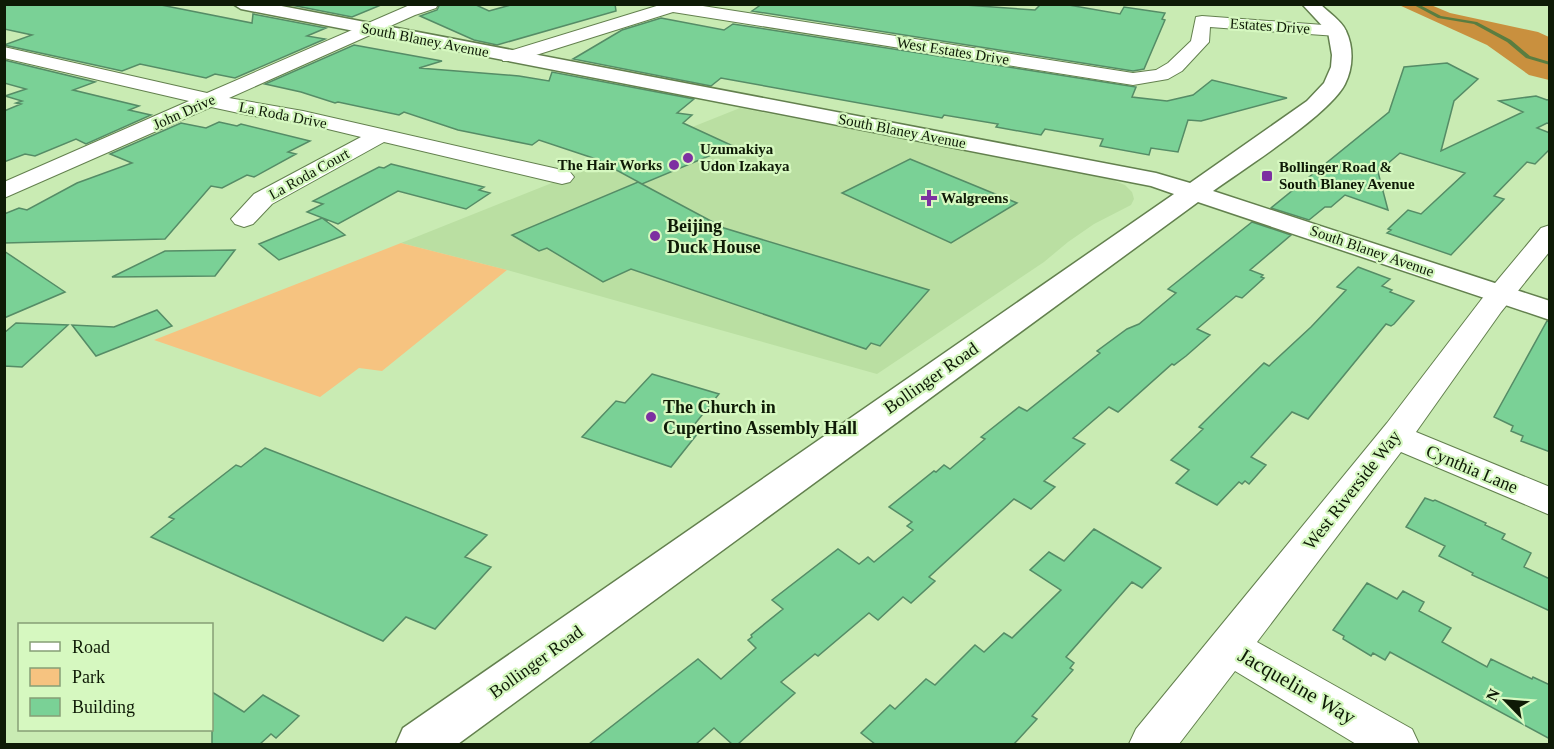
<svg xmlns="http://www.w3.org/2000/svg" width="1554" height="749" font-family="'Times New Roman',serif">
<rect width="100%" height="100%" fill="#c9ebb3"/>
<path fill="#badfa2" d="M740,108L1102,176L1125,185L1132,192L1134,199L1131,205L1094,224L1068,242L1044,262L877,374L507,270L401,243Z"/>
<path fill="#f6c380" d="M401,243L507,270L382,371L359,368L320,397L154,340Z"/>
<path fill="#c9903e" d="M1399,5H1431L1450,13L1538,32L1549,37V80L1529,75L1487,45Z"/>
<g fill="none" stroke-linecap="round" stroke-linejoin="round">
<path fill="#5a7d40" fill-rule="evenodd" d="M1412,4H1418L1441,16L1477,22L1511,40L1530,56L1550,62V65L1526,58L1507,42L1474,24L1438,18Z"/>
</g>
<path fill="#7ad196" stroke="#558c66" stroke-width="1.5" d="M4,4H156L252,23L253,14L326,28L307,36L325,39L235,78L215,74L206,78L140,64L122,71L4,45L32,35L4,29Z
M286,4H381V5L352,17Z
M440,4H474L489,11L514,4H615L616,11L497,45L474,40L420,16L437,10Z
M762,4H951L1035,10L1041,4H1063L1120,14L1124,7L1151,11L1165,13L1162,19L1165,20L1144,69L1133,71L752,11Z
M661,18L724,30L733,24L1136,87L1132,97L1167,101L1193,95L1212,80L1287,98L1201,121L1188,120L1178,152L1151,148L1149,155L1100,146L1103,139L1045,129L1041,135L996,127L998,124L944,115L942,118L721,78L711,86L573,59L622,30Z
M354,45L442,61L419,68L519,76L549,81L552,72L694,99L677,113L692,115L683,123L733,146L642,184L596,159L539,140L532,145L458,130L404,112L399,115L338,102L335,103L301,92L265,84Z
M4,60L95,82L73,90L139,106L129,110L151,115L86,144L76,139L35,156L25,154L4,162V111L21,104L16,103L22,101L5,96L26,89L4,83Z
M1447,63L1478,79L1454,101L1441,151L1523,112L1499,101L1536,96L1547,100L1550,99V124L1547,123L1537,128L1550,133V149L1535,164L1527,162L1494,196L1504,199L1451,255L1387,233L1391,230L1388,229L1408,210L1421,214L1465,173L1400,153L1378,172L1388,210L1345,195L1331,207H1325L1309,220L1271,208L1389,112L1404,67Z
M219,122L237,126L241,124L310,141L288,152L296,154L254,177L247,175L222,188L211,186L165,239L4,243V214L19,208L27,210L77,183L132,163L110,154L181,123L206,128Z
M910,159L1017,203L951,243L842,193Z
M391,164L484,187L479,190L490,193L466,209L398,191L338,224L307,212L323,204L313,201L379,167L384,168Z
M638,182L724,228L929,290L880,346L871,343L866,349L631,269L603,282L547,248L539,251L512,235Z
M322,218L345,235L279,260L259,244Z
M1252,222L1291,235L1250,270L1263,275L1261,277L1264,278L1242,298L1236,296L1197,329L1210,335L1186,356L1174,365L1172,364L1118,412L1109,407L1073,438L1085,444L1044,481L1055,487L1031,509L1014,499L929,577L935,581L911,603L903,597L878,620L869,613L818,656L815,654L781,682L795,693L738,744H732L714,728L696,744H589L698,659L721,679L756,648L748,640L752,637L751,635L783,609L772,600L838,549L859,564L868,557L874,562L913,530L907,526L912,522L889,507L934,471L936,472L944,465L950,469L985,439L981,437L1019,407L1027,411L1100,353L1097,351L1127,329L1139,324L1176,293L1168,289Z
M235,250L215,276L112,277L165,251Z
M4,251L65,292L4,318Z
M1358,267L1390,279L1382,286L1392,290L1390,292L1414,301L1394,324L1391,326L1386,324L1308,419L1292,412L1251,457L1266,465L1249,484L1245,481L1242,484L1239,482L1217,505L1176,483L1189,470L1171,460L1203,429L1199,427L1264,363L1269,366L1311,327L1346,290L1337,287Z
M157,310L172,326L96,356L72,325L114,327Z
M1547,321L1550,322V452L1521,441L1523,436L1511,431L1513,426L1494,417Z
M16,323L68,325L22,367L4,366V333Z
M652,374L719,394L690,430L698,433L671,467L582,437L616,401L625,403Z
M265,448L487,535L465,557L491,567L435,629L406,617L383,641L151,537L174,519L169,517L236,465L241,467Z
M1425,498L1433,501L1435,500L1486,523L1485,525L1505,534L1502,539L1531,553L1524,567L1550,579V611L1472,575L1473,573L1439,556L1445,546L1406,527Z
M1094,529L1161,568L1142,588L1132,582L1066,657L1074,663L1070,668L1073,670L1032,716L1037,719L1014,744H875L861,733L890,705L895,709L926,679L935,685L975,645L984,652L1004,633L1012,638L1061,590L1030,570L1049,552L1064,561Z
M1367,583L1397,599L1403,591L1424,602L1419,611L1451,628L1442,642L1487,667L1491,659L1532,679L1533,677L1550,685V739L1390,652L1385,660L1373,653L1371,656L1343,639L1344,636L1333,630Z
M212,692L244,712L263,695L299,716L276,738L271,734L260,744H212Z"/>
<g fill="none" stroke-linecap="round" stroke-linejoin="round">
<defs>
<path id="street" d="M412,4H438L436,8L415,15L229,98L303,111L562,170L570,172L574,177L570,182L562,184L384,142L272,204L253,224L244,227L235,224L231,219L254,194L361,137L303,123L248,115L211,107L4,198V182L189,101L4,58V47L207,93Z
M663,4H690L1133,73L1156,70L1168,63L1191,41L1196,17L1202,16L1337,26L1343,27L1346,31L1343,35L1337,36L1210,27L1209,42L1182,71L1168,79L1133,85L673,12L517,61H503L501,57L503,53Z
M1550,225V251L1501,312L1416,432L1550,487V515L1401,452L1257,642L1412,729L1419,744H1356L1235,671L1179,744H1129L1136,729L1387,423L1481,300L1541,228Z"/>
<path id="secondary" d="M233,4H271L1156,173L1190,183L1307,101L1324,83L1331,67L1332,55L1328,32L1302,4H1320C1328,12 1342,21 1346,31C1354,48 1353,68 1345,84C1330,114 1244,169 1213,191L1550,301V320L1198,202L458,744H396L403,728L1174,194L1151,186L241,9Z"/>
</defs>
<use href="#street" stroke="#63804e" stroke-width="2"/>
<use href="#secondary" stroke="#63804e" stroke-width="3"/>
<use href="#street" fill="#fff" fill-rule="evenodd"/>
<use href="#secondary" fill="#fff" fill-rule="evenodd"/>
</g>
<g fill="#7d30a1" stroke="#d6f8c0" stroke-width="2">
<circle cx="688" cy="158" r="6"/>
<circle cx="674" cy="165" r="6"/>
<rect x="1261" y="170" width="12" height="12" rx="3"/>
<path d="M926 189h6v6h6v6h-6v6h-6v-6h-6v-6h6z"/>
<circle cx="655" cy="236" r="6"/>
<circle cx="651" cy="417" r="6"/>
</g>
<g text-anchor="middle" stroke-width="4.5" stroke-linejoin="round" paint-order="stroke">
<g font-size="15" fill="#0e1a06" stroke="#d6f8c0">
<text transform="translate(1270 26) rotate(4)" y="5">Estates Drive</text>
<text transform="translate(425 40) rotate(11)" y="5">South Blaney Avenue</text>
<text transform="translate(953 51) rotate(9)" y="5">West Estates Drive</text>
<text transform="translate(184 112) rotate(-24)" y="5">John Drive</text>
<text transform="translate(283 115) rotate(11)" y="5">La Roda Drive</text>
<text transform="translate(902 131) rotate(11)" y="5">South Blaney Avenue</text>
<text transform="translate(309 174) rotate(-29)" y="5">La Roda Court</text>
<text transform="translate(1372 251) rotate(19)" y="5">South Blaney Avenue</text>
</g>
<g font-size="15" font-weight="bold" fill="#0e1a06" stroke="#d6f8c0" text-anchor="start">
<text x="700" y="154">Uzumakiya<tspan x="700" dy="17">Udon Izakaya</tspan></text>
<text x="662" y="170" text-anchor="end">The Hair Works</text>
<text x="1279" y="172">Bollinger Road &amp;<tspan x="1279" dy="17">South Blaney Avenue</tspan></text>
<text x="941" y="203">Walgreens</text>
</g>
<g font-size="18" font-weight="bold" fill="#0e1a06" stroke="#d6f8c0" text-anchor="start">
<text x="667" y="232">Beijing<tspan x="667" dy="21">Duck House</tspan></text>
<text x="663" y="413">The Church in<tspan x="663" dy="21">Cupertino Assembly Hall</tspan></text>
</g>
<g font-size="18" fill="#0e1a06" stroke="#d6f8c0">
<text transform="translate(931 378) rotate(-35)" y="6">Bollinger Road</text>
<text transform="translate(1472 469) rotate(23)" y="6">Cynthia Lane</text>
<text transform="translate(1352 490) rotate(-52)" y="6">West Riverside Way</text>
<text transform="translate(536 662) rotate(-36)" y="6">Bollinger Road</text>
</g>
<g font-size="21" fill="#0e1a06" stroke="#d6f8c0">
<text transform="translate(1297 686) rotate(30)" y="7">Jacqueline Way</text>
</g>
</g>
<rect width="1554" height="749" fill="none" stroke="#0e1a06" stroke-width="12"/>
<rect x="18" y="623" width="195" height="108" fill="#d6f8c0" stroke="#869f76" stroke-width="1.5"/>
<rect x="30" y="642" width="30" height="9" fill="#ffffff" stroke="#869f76" stroke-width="1.5"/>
<text x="72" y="653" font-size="18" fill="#0e1a06">Road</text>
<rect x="30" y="668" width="30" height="18" fill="#f6c380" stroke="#869f76" stroke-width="1.5"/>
<text x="72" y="683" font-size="18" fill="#0e1a06">Park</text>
<rect x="30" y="698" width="30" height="18" fill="#7ad196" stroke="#869f76" stroke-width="1.5"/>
<text x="72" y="713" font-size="18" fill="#0e1a06">Building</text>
<g transform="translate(1506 701) rotate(295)" stroke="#d6f8c0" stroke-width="4.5" paint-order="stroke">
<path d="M0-4.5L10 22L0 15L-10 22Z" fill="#0e1a06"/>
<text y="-9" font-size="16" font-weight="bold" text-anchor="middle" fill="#0e1a06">N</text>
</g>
</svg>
